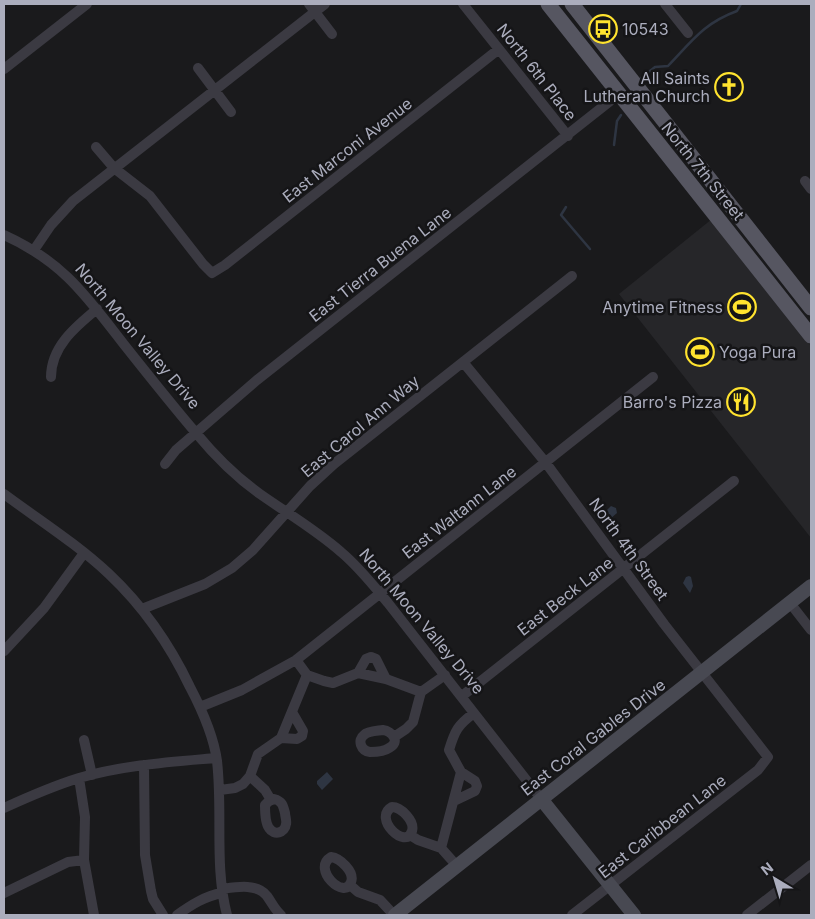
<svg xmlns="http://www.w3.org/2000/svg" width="815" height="919" font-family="Inter,sans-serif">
<rect width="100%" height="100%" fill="#1a1a1c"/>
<path fill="#262629" d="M712,219L811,346V538L619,294Z"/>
<path fill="#2e3542" d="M611,506L616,508L617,513L610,519L604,516L605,512Z
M689,576L691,577L693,586L690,593L683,583L686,577Z
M327,772L333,779L322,790L317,784V781Z"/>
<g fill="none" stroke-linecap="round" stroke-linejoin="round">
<path stroke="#2e3542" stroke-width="2.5" d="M641,78L655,67L668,66C692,41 704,23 737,11L741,4
M614,145L617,121L621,115
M566,207L561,215L590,249"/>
<path stroke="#3b3a42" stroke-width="10" d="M309,4L332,34
M463,4L568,136
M665,4L688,33
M198,68L231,112
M4,69L87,4
M96,147L114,168L150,196L203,264L212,273L225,265L499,49
M805,181L811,189
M4,235C64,262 87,297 126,347C149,376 172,405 196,433C215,456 236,477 260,494C287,513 316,530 341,552C359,567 373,585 388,603L542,800
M34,250L51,225L73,201L325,4
M463,362L546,463L664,624L768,757L758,770L572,915
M51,377C51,347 75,327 97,309
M165,464L176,450L257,380L619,94
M4,494C39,520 77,544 109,574C143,606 170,645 190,687C201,708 214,738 217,761C223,812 214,866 227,915
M790,603L811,630
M142,609L205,584L232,568L253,550L310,486L334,464L572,276
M4,651L44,608L84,553
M296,660L307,675L324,681L333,683L358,673L386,679L421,692
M358,673L366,659L371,657L376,659L386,679
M462,696L734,481
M200,707L242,690L296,660L653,377
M383,730C392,731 401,742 389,748C385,751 375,752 370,752C361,751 357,740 364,735C368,731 377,731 383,730Z
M394,737L406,729L413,722L421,692L445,675
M281,738L297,739L302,736L303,731L292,712
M84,740L92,775
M144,765L145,855L151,891L153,899L163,915
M250,776L265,790L271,800
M79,778L85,817L84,860L94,915
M220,790L235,788L243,784L250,776L258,754L281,738L307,675
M274,799C282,801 283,805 285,813C285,816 287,821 286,824C285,833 274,836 269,828C265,823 265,812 265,805L269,801Z
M454,801L475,791L477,786L475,781L461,772
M392,807C401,807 415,821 412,831C406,851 372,818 392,807Z
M4,808C28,797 53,786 79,778C123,765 170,762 216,758
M410,835L418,840L441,848L457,866
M441,848L461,772L449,750C455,730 458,725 474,713
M331,857C340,858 355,872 351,882C345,901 311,869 331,857Z
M350,885L358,892L380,900L394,915
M222,889C236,887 257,883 267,896C272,903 275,910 281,915
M4,893L68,862L84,860
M177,915C191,905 205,896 222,893
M747,915L811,865"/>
<path stroke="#484952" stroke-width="14" d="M542,800L634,915
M395,915L811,586"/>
<path stroke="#565661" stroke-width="15" d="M548,4L811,336
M572,4L811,308"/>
</g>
<defs>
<symbol id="bus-ring" viewBox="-11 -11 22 22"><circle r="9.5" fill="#151517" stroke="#ffe32f" stroke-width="1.5"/><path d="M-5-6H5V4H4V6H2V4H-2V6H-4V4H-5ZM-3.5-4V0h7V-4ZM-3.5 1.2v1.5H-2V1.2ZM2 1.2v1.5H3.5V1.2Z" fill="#ffe32f"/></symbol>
<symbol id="church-ring" viewBox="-11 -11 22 22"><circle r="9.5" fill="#151517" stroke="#ffe32f" stroke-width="1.5"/><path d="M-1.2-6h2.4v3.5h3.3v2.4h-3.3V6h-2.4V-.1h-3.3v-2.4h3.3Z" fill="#ffe32f"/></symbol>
<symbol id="stadium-ring" viewBox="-11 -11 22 22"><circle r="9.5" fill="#151517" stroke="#ffe32f" stroke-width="1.5"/><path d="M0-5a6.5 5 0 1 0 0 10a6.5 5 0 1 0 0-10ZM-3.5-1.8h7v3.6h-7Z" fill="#ffe32f"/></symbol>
<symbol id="restaurant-ring" viewBox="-11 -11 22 22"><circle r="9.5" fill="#151517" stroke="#ffe32f" stroke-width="1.5"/><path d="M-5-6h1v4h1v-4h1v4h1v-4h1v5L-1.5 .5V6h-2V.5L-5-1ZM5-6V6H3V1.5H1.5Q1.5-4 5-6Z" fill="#ffe32f"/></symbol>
</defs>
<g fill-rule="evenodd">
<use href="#bus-ring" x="587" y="13" width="32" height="32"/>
<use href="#church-ring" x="713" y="71" width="32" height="32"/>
<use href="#stadium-ring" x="726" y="291" width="32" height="32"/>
<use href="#stadium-ring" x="684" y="336" width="32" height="32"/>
<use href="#restaurant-ring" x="725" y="386" width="32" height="32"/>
</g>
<g text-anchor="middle" stroke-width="5" stroke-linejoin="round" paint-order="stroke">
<g font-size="16" fill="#abadbd" stroke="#151517" text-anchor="end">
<text x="622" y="35" text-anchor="start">10543</text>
<text x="710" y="84">All Saints<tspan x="710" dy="18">Lutheran Church</tspan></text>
<text x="723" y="313">Anytime Fitness</text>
<text x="719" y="358" text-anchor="start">Yoga Pura</text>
<text x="722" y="408">Barro's Pizza</text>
</g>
<g font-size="16" fill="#abadbd" stroke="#151517">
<text transform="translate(537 72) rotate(52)" y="6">North 6th Place</text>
<text transform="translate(347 150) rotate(-38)" y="6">East Marconi Avenue</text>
<text transform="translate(703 171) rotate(51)" y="6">North 7th Street</text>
<text transform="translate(380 264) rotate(-38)" y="6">East Tierra Buena Lane</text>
<text transform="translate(138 336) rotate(50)" y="6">North Moon Valley Drive</text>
<text transform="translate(360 426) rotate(-40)" y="6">East Carol Ann Way</text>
<text transform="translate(459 512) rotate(-38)" y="6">East Waltann Lane</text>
<text transform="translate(629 549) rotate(54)" y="6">North 4th Street</text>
<text transform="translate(565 596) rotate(-38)" y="6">East Beck Lane</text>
<text transform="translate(422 621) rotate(50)" y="6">North Moon Valley Drive</text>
<text transform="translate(593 737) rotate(-38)" y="6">East Coral Gables Drive</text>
<text transform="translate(662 826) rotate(-38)" y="6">East Caribbean Lane</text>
</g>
</g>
<rect width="815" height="919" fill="none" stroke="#abadbd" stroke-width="10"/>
<g transform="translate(775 879) rotate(322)" stroke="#151517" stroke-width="4" paint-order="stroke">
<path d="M0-4L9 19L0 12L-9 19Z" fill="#abadbd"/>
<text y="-8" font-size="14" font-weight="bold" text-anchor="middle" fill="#abadbd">N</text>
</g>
</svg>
